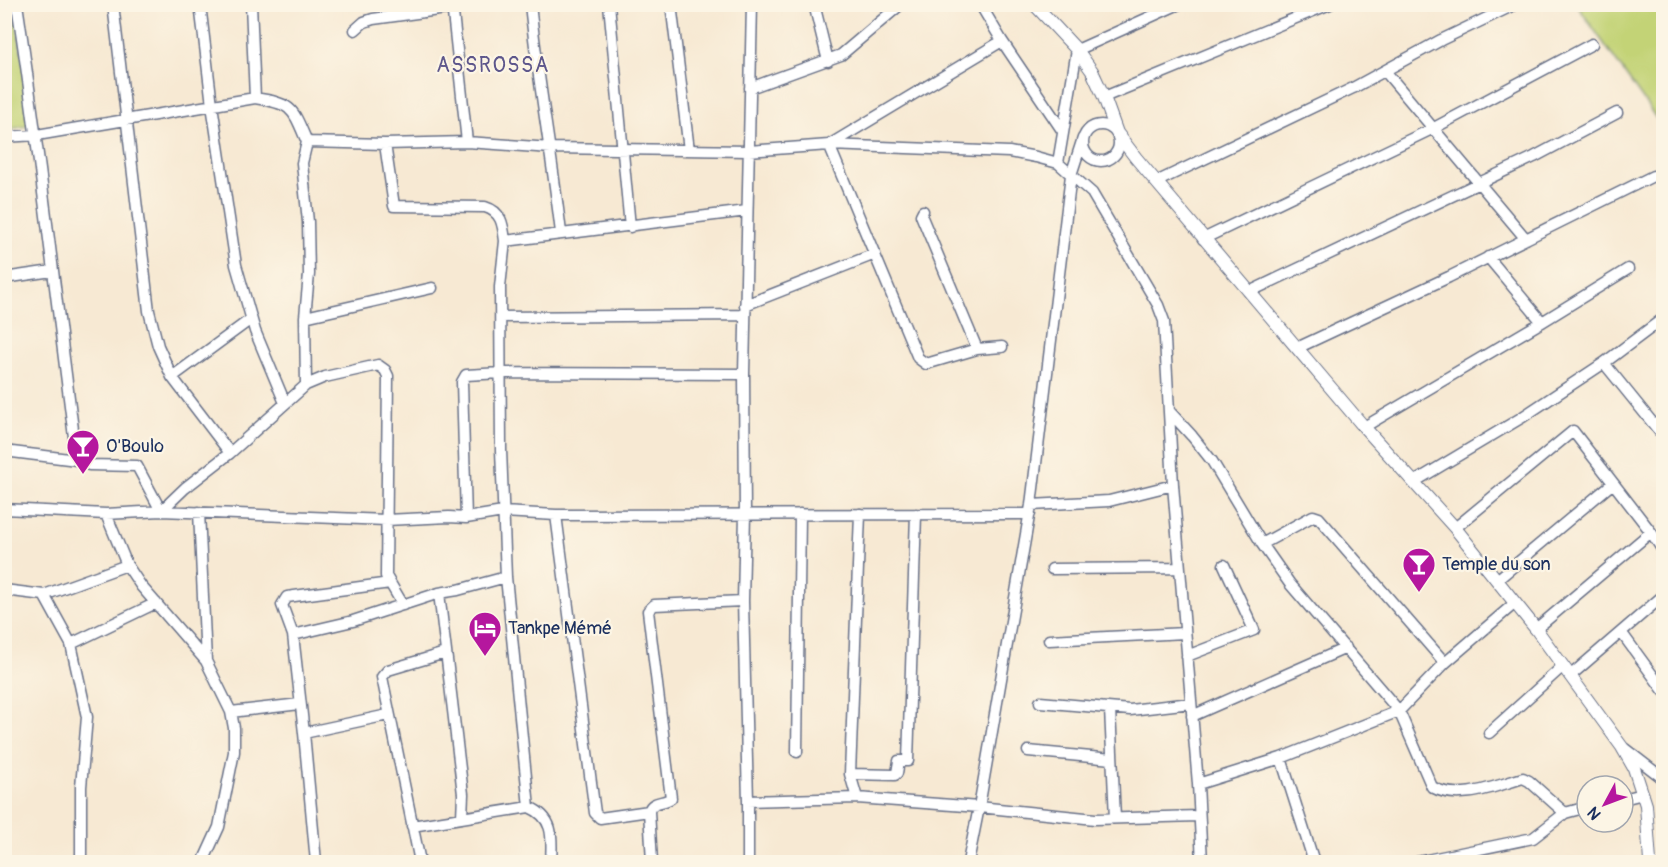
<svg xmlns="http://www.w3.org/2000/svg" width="1668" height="867" font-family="Pangolin,sans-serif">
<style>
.green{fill:#c3d376;stroke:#6f816a;stroke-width:1.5}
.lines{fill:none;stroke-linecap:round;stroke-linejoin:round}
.minor-casing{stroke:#687087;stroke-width:13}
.major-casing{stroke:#687087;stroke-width:14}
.minor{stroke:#fff;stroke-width:10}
.major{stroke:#fff;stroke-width:12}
.labels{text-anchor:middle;stroke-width:4.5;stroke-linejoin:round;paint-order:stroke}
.poi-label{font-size:18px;fill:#1b2f5e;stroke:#fcf5e5;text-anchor:start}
.quarter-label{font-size:21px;letter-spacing:1.5px;fill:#5d568b;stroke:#fcf5e5}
</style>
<rect width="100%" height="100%" fill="#fcf5e5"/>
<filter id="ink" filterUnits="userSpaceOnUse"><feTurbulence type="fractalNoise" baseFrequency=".0167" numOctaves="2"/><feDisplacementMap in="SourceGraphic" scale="12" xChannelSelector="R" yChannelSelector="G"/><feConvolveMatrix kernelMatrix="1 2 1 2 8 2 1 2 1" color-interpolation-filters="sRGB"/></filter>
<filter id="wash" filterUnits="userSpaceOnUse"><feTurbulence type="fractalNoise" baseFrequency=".008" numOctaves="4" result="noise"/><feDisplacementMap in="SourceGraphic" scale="24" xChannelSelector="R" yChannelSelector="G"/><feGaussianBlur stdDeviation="1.35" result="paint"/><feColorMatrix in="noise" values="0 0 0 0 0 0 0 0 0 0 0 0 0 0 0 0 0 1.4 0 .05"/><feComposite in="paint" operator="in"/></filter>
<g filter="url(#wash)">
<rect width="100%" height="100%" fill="#f7e9d3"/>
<path class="green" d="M 5,5 L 14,5 L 33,125 L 5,130 Z
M 1577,5 L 1663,5 L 1663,128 Z"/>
</g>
<g filter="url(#ink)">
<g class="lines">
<defs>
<path id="minor" d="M 17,4 C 40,156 57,308 77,460
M 113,4 L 149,311 L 158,346 L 172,377 L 230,453
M 200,4 L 212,105 L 236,265 L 255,331 L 285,403
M 251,4 L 255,98 C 293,104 292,107 307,142 L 302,163 L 308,222 L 309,274 L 305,317 L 306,385
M 452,4 L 467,142
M 530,4 C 538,81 552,156 561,233
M 609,4 L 630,227
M 671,4 L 689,150
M 814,4 L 828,61
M 980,4 L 1002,41 L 1062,130
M 355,30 L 364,22 L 373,19 L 453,8
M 1385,71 L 1526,239
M 750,88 L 841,55 L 901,4
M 1104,97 L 1330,4
M1083 143a18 18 0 1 1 36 0a18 18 0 1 1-36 0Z
M 4,137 L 37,135 L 255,98
M 307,142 L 385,144 L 467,142 L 551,148 L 749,151 L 829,145 L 1009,152 L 1036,157 L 1058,163 L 1092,193 L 1158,305 L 1164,321 L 1173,485 L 1198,784 L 1202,862
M 385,144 L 394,206 L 485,207 C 502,212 503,225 505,241
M 1058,163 L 1077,50 L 1179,4
M 1156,182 L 1353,88 L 1441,40 L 1516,4
M 923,211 L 921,215 L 977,349
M 1203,239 L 1434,128 L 1592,44
M 1488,257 L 1542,322
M 4,278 L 52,271
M 1249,292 L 1534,157 L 1617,113
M 745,305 L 875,254
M 305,317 L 432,288
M 501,317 L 745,315
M 1002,347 L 977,349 L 926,364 L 918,358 L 829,145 L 1002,41
M 1297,348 L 1449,277 L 1653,176
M 1604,363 L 1664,437
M 172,377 L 251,319
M 1169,411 L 1192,436 L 1212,461 L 1262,544 L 1290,584 L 1399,711 L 1432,787 C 1459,802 1495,786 1523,778 L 1529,781 L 1565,813
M 1364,427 L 1542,322 L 1628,269
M 4,451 L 77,460 L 89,465 L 137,466 L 161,511
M 1414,482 L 1521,418 L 1604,363 L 1664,318
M 1031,505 L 1109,501 L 1173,485
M 4,509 L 106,514 L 161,511 L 386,520 L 449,517 L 466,518 L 503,512 L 556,515 L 1030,514
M 161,511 L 185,488 L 230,453 L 306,385 L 325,377 L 378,365 L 385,370 L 388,376 L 386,576 L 403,605
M 199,512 L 206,661
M 106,514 L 127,565 L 141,586 L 206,661 L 231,712 L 234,728 L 234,752 L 219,827 L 203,862
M 556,515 L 595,813 L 600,818 L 649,811
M 466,518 L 462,382 L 466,375 L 501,373 L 744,374
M 1455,528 L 1573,431 L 1651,532 L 1664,552
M 1262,544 L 1313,516 L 1319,518 L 1445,663
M 1052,569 L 1180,568
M 1497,580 L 1613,483
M 4,590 L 44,595 L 127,565
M 439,593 L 463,794 L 462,817
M 44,595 L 71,644 L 87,717 L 81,787 L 81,862
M 1536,629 L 1651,532
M 1621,632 L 1664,691
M 293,635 L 353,621 L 439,593 L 458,590 L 506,577
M 1049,640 L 1185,633
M 71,644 L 156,603
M 1187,656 L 1254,630 L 1224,565
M 1570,676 L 1664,595
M 1040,702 L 1130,710 L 1191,703
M 1110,709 L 1115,818
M 231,712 L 300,704
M 1192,716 L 1346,648
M 304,733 L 388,715
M 1489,733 L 1563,666
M 1625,749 L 1664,779
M 1028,751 L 1112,759
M 797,752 L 800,514
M 1281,758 L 1314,862
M 850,774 L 895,775 L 897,773 L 899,761 L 908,761 L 916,514
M 1198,784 L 1281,758 L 1399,711 L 1445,663 L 1515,603
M 857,798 L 850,774 L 860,514
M 1623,799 L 1643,794
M 748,801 L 857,798 L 979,807 L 1095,819 L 1198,816
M 529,807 L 506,577 L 501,450 L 500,287 L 505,241 L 747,211
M 412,826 L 529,807 C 555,818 552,838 551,862
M 316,862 L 304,733 L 293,635 L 282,605 L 287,597 L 390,583
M 420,862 L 382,677 L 388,670 L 445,653
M 652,862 L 649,811 C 652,800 664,804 671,798 L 648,611 L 654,605 L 743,601
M 748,862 L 748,801 L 743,601 L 745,514 L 744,374 L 752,4
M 968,862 L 979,807 L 1031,505 L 1071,175 L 1083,138
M 1417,862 L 1533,838 L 1565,813 L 1587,807"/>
<path id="major" d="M 1034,4 L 1077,50 L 1092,71 L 1104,97 L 1117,133 L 1136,158 L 1364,427 L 1455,528 L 1536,629 L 1622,747 L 1634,768 L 1646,805 L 1650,862"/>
</defs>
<use href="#minor" class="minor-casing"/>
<use href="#major" class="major-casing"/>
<use href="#minor" class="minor"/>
<use href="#major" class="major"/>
</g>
</g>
<defs>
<symbol id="bar-pin" viewBox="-11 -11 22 30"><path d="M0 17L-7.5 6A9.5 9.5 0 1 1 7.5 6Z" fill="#b5179e" stroke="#fcf5e5"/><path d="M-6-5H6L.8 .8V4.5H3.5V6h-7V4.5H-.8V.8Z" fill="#fff"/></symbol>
<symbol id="hotel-pin" viewBox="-11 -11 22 30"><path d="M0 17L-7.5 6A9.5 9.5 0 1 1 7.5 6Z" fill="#b5179e" stroke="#fcf5e5"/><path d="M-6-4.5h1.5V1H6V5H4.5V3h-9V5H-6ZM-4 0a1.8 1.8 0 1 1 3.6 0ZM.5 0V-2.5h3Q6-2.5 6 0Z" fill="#fff"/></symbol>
</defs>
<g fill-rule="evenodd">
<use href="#bar-pin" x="64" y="427" width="38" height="52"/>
<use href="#bar-pin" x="1400" y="545" width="38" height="52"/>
<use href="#hotel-pin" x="466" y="609" width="38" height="52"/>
</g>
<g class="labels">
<g class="poi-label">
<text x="106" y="452">O'Boulo</text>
<text x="1442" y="570">Temple du son</text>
<text x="508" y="634">Tankpe Mémé</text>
</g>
<g class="quarter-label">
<text x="493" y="72">ASSROSSA</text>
</g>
</g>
<rect width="1668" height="867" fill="none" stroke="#fcf5e5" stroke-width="24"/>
<g transform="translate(1605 804) rotate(229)"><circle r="28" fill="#fcf5e5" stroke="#a2a6af" stroke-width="1.5"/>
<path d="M0-4.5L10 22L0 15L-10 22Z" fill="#b5179e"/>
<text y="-9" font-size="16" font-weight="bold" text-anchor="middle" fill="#1b2f5e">N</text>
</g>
</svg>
